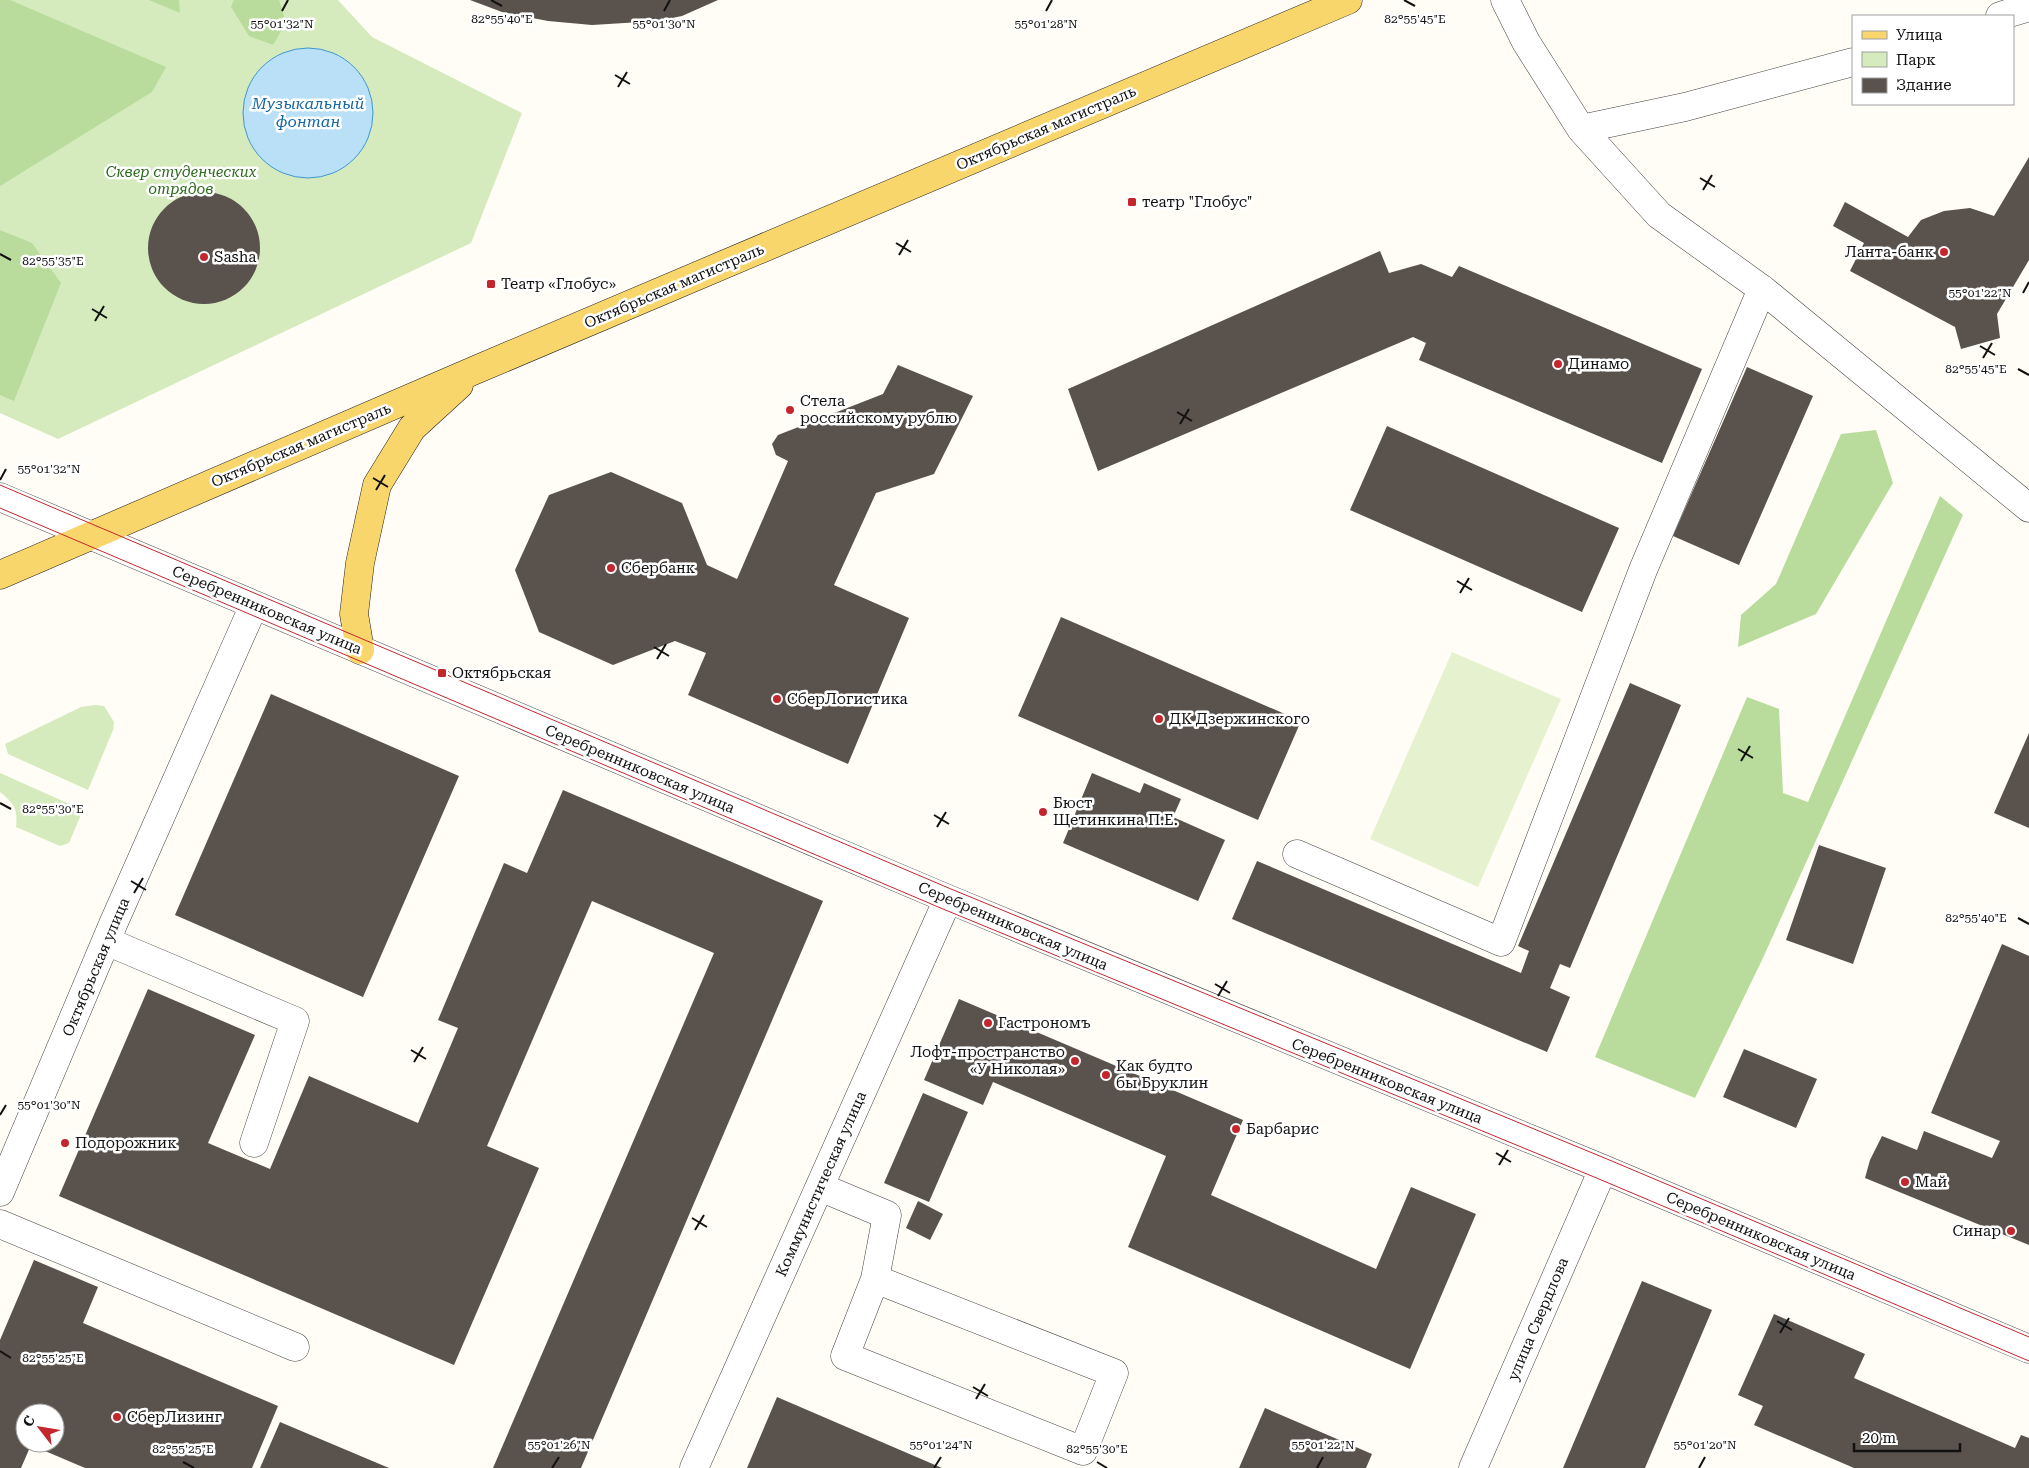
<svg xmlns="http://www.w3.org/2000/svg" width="2029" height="1468" font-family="'Roboto Serif',serif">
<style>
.green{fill:#d5ebbd}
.forest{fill:#b9dc9c}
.pitch{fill:#e6f2cf}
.water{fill:#b9e0f7;stroke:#3f96cf}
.building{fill:#5a524d;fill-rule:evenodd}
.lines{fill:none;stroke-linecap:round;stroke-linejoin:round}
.minor-casing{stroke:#444;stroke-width:29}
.major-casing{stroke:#222;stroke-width:29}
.minor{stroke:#fff;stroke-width:28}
.major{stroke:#f9d66b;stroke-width:28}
.tram{stroke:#c4262e;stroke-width:1}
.ticks{fill:none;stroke:#111;stroke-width:2}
.poi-dot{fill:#c4262e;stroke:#fff;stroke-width:2}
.labels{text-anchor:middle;stroke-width:5;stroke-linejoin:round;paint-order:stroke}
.street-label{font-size:15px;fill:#111;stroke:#fff}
.park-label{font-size:15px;font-style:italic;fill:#2f6b1f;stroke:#fff}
.poi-label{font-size:15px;fill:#111;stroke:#fff;text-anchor:start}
.water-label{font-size:16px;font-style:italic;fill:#1768a6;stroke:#fff}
.ticks-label{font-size:12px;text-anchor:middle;fill:#111;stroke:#fff;stroke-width:5;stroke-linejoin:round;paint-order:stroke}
</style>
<rect width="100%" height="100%" fill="#fffdf5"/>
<path class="green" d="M 0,0 L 338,0 L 372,37 L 522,113 L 471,243 L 58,439 L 0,413 Z
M 95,705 L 104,706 L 114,722 L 113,730 L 88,790 L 8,754 L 5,744 L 81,707 Z
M 0,773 L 83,810 L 69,843 L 60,846 L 16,827 C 18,809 14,803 0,792 Z"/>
<path class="forest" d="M 0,0 L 10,0 L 166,67 L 152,92 L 0,186 Z
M 149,0 L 179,0 L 180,13 Z
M 234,0 L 279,0 L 286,23 L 273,45 L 249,36 L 231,7 Z
M 0,230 L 32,243 L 61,283 L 14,401 L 0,395 Z
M 1876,430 L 1893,483 L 1816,614 L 1738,647 L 1741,615 L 1776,584 L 1841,434 Z
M 1940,496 L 1963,515 L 1762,960 L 1695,1098 L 1595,1057 L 1747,697 L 1779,709 L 1783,793 L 1808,802 Z"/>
<path class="pitch" d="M 1452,652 L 1561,699 L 1478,887 L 1370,839 Z"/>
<path class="water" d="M243 113a65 65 0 1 1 130 0a65 65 0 1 1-130 0Z"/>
<path class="building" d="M 470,0 L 718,0 L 682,16 L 657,21 L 592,25 L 548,21 L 502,12 Z
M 2029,157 L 2029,260 L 1997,314 L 2000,338 L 1961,349 L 1955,327 L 1850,271 L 1864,243 L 1833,226 L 1845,202 L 1908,237 L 1921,220 L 1944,211 L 1970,208 L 1994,216 Z
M148 248a56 56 0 1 1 112 0a56 56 0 1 1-112 0Z
M 1380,251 L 1389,273 L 1421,264 L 1452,277 L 1459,266 L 1702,369 L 1662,463 L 1419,360 L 1426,343 L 1413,337 L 1098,471 L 1068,389 Z
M 898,365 L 973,396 L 934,474 L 876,493 L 834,585 L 909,618 L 848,764 L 688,695 L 706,653 L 675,641 L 613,665 L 539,632 L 515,570 L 549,495 L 611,472 L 682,503 L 707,565 L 737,579 L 788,461 L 776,455 L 772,444 L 778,435 L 883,394 Z
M 1747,367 L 1813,396 L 1739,565 L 1673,536 Z
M 1387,426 L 1619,528 L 1582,612 L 1350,510 Z
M 1061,617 L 1301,721 L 1258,820 L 1018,716 Z
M 1630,683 L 1681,705 L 1570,968 L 1560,964 L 1550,988 L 1570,997 L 1547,1052 L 1232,919 L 1257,861 L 1521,973 L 1529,951 L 1518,946 Z
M 271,694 L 459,776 L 363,997 L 175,915 Z
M 2029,733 L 2029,828 L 1994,813 Z
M 1092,773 L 1140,793 L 1144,783 L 1181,799 L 1173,817 L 1225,840 L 1198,901 L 1063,843 Z
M 563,790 L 823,901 L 581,1468 L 493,1468 L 714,953 L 592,901 L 487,1146 L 539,1168 L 454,1365 L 59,1196 L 148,989 L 255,1035 L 208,1143 L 270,1169 L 309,1076 L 418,1123 L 458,1028 L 438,1020 L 504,863 L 527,873 Z
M 1819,845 L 1886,868 L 1853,964 L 1786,940 Z
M 2002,944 L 2029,956 L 2029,1245 L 1865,1178 L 1870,1160 L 1882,1136 L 1917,1150 L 1924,1131 L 1992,1158 L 2000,1141 L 1931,1113 Z
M 959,999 L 1243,1120 L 1211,1195 L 1376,1269 L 1411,1187 L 1476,1214 L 1410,1369 L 1128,1247 L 1166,1156 L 993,1082 L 983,1105 L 924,1080 Z
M 1744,1049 L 1817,1079 L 1796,1128 L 1723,1097 Z
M 923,1093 L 968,1112 L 929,1202 L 884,1183 Z
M 918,1201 L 943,1214 L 930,1240 L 906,1228 Z
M 34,1260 L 98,1287 L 83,1323 L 278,1406 L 252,1468 L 85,1468 L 31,1445 L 21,1468 L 0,1468 L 0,1340 ZM 25,1413 L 55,1413 L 55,1443 L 25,1443 Z
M 1642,1281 L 1712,1310 L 1645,1468 L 1563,1468 Z
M 1774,1314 L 1865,1354 L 1854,1378 L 2015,1448 L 2021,1435 L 2029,1438 L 2029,1468 L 1854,1468 L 1754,1425 L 1763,1406 L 1738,1395 Z
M 777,1397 L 942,1468 L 747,1468 Z
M 1265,1408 L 1372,1454 L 1366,1468 L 1239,1468 Z
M 280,1422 L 306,1433 L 389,1468 L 260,1468 Z"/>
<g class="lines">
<defs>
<path id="minor" d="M 1505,0 L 1526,42 L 1581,129 L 1659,215 L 1762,289 L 2029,508
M 2000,16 L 2029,7
M 1581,129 L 1685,107 L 1853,62
M 0,497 L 948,899 L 1603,1169 L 2029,1349
M 1297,854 L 1501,942 L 1643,570 L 1762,289
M 106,941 L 295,1021 L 254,1143
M 820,1187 L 887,1215 L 875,1279 L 845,1356 L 1083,1451 L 1114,1373 L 875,1279
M 0,1192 L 114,922 L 254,605
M 0,1224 L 295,1347
M 694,1468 L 948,899
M 1473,1468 L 1603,1169"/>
<path id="major" d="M 0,575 L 473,371 L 1348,0
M 360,650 L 354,614 L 360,563 L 377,485 L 412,428 L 459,385"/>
</defs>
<use href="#minor" class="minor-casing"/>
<use href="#major" class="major-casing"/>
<use href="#minor" class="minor"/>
<use href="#major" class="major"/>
<path class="tram" d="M 0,485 L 951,889 L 1607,1159 L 2029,1337
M 0,508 L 943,909 L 1599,1179 L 2029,1361"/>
</g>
<path class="ticks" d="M 491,0 L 502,6M 1404,0 L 1415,6M 282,11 L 288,0M 664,11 L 670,0M 1046,11 L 1052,0M 615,75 L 630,84M 618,87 L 627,72M 1700,178 L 1715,187M 1703,190 L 1712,175M 896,243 L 911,252M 0,254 L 11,260M 899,255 L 908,240M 2023,293 L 2029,282M 92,309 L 107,318M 95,321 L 104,306M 1980,346 L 1995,355M 1983,358 L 1992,343M 2018,369 L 2029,375M 1177,412 L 1192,421M 1180,424 L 1189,409M 373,478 L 388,487M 0,480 L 6,469M 376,490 L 385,475M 1457,581 L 1472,590M 1460,593 L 1469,578M 654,647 L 669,656M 657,659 L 666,644M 1738,749 L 1753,758M 1741,761 L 1750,746M 0,803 L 11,809M 934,815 L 949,824M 937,827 L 946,812M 131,881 L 146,890M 134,893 L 143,878M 2018,918 L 2029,924M 1215,984 L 1230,993M 1218,996 L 1227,981M 411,1050 L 426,1059M 414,1062 L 423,1047M 0,1115 L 6,1105M 1496,1153 L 1511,1162M 1499,1165 L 1508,1150M 692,1218 L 707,1227M 695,1230 L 704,1215M 1777,1321 L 1792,1330M 1780,1333 L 1789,1318M 0,1351 L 11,1358M 973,1387 L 988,1396M 976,1399 L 985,1384M 183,1462 L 194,1468M 1097,1462 L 1107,1468M 552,1468 L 559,1457M 934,1468 L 941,1457M 1317,1468 L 1323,1457M 1699,1468 L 1705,1457"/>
<g class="poi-dot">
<rect x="1127" y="197" width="10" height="10" rx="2.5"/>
<circle cx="1944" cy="252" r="5"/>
<circle cx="204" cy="257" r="5"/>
<rect x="486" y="279" width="10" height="10" rx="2.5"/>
<circle cx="1558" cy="364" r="5"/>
<circle cx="790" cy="410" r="5"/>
<circle cx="611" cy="568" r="5"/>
<rect x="437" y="668" width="10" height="10" rx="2.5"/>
<circle cx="777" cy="699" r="5"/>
<circle cx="1159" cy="719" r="5"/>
<circle cx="1043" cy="812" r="5"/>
<circle cx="988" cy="1023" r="5"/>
<circle cx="1075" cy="1061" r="5"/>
<circle cx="1106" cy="1075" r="5"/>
<circle cx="1236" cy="1129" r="5"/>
<circle cx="65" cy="1143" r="5"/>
<circle cx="1905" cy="1182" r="5"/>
<circle cx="2011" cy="1231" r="5"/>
<circle cx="117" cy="1417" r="5"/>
</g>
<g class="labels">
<g class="street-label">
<text transform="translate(1046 128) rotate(-23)" y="5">Октябрьская магистраль</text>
<text transform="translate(674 286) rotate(-23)" y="5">Октябрьская магистраль</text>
<text transform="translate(301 445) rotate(-23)" y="5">Октябрьская магистраль</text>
<text transform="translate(267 610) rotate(23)" y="5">Серебренниковская улица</text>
<text transform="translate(640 769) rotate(23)" y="5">Серебренниковская улица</text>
<text transform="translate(1013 926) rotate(23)" y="5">Серебренниковская улица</text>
<text transform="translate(96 967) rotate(-67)" y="5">Октябрьская улица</text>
<text transform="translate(1387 1081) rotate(22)" y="5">Серебренниковская улица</text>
<text transform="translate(821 1184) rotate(-66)" y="5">Коммунистическая улица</text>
<text transform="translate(1761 1236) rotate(23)" y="5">Серебренниковская улица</text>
<text transform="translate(1538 1319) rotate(-67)" y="5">улица Свердлова</text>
</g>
<g class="park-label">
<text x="181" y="177">Сквер студенческих<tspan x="181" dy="17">отрядов</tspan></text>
</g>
<g class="poi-label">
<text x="1142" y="207">театр "Глобус"</text>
<text x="1934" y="257" text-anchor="end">Ланта-банк</text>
<text x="214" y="262">Sasha</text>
<text x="501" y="289">Театр «Глобус»</text>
<text x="1568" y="369">Динамо</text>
<text x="800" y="406">Стела<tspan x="800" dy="17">российскому рублю</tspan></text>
<text x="621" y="573">Сбербанк</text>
<text x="452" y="678">Октябрьская</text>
<text x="787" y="704">СберЛогистика</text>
<text x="1169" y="724">ДК Дзержинского</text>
<text x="1053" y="808">Бюст<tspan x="1053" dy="17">Щетинкина П.Е.</tspan></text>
<text x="998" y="1028">Гастрономъ</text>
<text x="1065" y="1057" text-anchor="end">Лофт-пространство<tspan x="1065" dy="17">«У Николая»</tspan></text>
<text x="1116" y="1071">Как будто<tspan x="1116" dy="17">бы Бруклин</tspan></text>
<text x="1246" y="1134">Барбарис</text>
<text x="75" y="1148">Подорожник</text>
<text x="1915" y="1187">Май</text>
<text x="2001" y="1236" text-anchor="end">Синар</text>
<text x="127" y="1422">СберЛизинг</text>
</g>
<g class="water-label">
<text x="308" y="109">Музыкальный<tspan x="308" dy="18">фонтан</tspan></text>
</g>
</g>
<g class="ticks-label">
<text x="502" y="23">82°55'40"E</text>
<text x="1415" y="23">82°55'45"E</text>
<text x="282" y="28">55°01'32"N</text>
<text x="664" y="28">55°01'30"N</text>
<text x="1046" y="28">55°01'28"N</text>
<text x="53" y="265">82°55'35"E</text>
<text x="1980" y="297">55°01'22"N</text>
<text x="1976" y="373">82°55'45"E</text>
<text x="49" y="473">55°01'32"N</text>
<text x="53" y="813">82°55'30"E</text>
<text x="1976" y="922">82°55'40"E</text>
<text x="49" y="1109">55°01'30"N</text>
<text x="53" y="1362">82°55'25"E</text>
<text x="559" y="1449">55°01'26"N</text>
<text x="941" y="1449">55°01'24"N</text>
<text x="1323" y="1449">55°01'22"N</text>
<text x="1705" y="1449">55°01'20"N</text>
<text x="183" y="1453">82°55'25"E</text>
<text x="1097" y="1453">82°55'30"E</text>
</g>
<rect x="1852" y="15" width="162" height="90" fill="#ffffff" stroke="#a0a0a0"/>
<rect x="1862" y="31" width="25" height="8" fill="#f9d66b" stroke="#a0a0a0"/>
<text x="1896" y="40" font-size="15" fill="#111111">Улица</text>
<rect x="1862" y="52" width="25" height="15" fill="#d5ebbd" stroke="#a0a0a0"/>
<text x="1896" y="65" font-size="15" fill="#111111">Парк</text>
<rect x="1862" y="78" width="25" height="15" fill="#5a524d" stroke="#a0a0a0"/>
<text x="1896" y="90" font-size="15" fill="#111111">Здание</text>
<g transform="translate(40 1428) rotate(301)"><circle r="24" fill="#ffffff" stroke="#a0a0a0"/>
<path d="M0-4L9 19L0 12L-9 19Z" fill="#c4262e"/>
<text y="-8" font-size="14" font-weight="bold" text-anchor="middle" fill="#111111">С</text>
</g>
<path d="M1854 1443v8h106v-8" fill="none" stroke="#111111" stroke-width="2.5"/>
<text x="1862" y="1443" font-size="15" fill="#111111" stroke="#ffffff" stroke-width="4" paint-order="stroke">20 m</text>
</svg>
